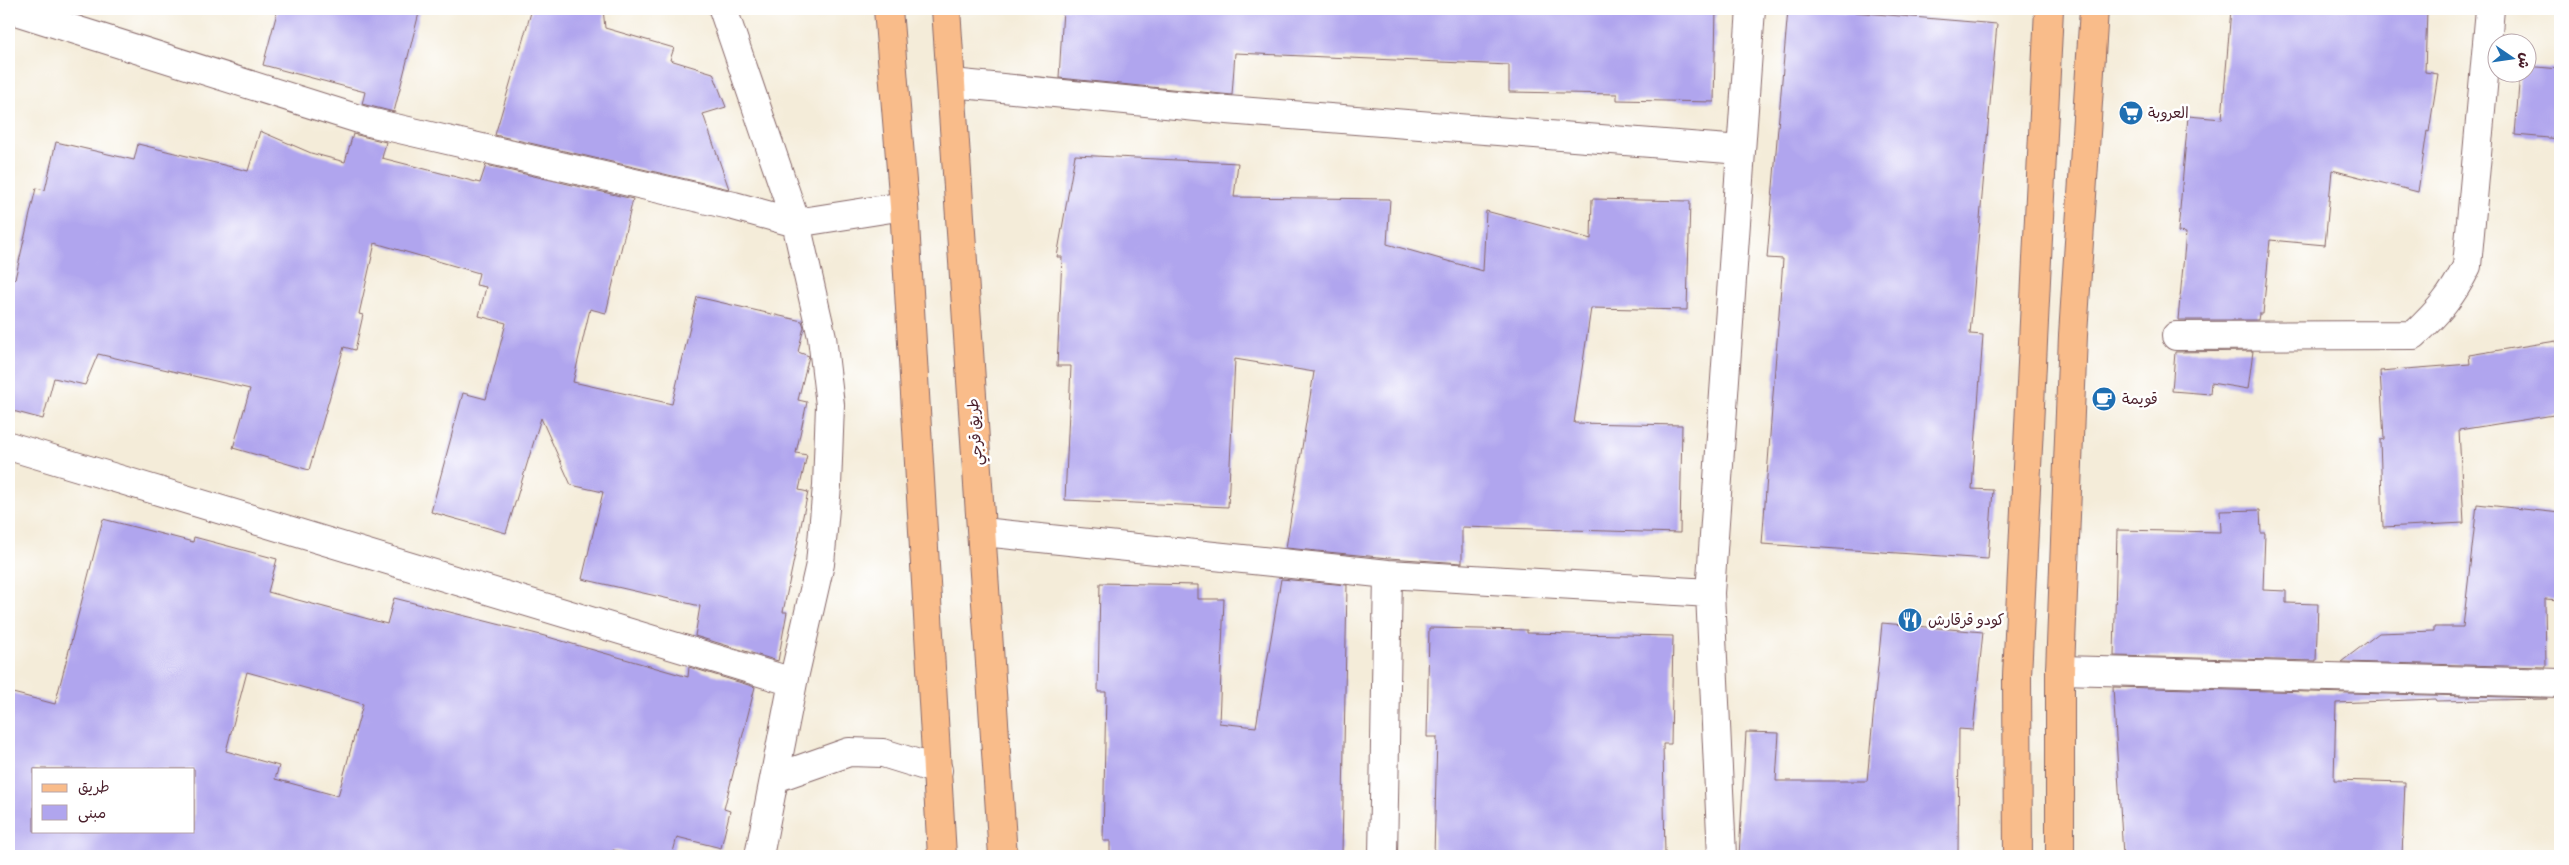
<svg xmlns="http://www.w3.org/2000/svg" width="2569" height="865" font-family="'Gochi Hand','Playpen Sans Arabic',sans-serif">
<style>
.building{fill:#b0a5ee;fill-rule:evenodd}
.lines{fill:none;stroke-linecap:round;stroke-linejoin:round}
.minor-casing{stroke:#866768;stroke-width:30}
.primary-casing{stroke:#866768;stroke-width:30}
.trunk-casing{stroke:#866768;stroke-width:30}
.minor{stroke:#fff;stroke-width:28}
.primary{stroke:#f9bc8a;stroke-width:28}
.trunk{stroke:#f9bc8a;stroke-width:28}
.labels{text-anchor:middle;stroke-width:5;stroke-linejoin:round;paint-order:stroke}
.poi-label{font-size:15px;fill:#4a1f2b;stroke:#fff;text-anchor:start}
.street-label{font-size:15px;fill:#4a1f2b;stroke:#fff}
</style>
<rect width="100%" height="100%" fill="#fff"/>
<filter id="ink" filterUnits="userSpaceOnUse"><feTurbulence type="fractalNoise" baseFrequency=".02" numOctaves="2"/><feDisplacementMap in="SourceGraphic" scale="10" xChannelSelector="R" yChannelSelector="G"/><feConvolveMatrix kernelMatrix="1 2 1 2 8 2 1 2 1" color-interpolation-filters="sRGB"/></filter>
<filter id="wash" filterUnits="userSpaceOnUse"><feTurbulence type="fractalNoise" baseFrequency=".0096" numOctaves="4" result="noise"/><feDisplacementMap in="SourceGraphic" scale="20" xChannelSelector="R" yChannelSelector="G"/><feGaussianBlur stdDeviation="1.12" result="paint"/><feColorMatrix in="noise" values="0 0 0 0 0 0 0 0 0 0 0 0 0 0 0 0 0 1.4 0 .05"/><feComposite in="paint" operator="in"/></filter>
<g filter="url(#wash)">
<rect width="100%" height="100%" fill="#f4ecd9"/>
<g id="blocks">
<path class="building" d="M 278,9 L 416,9 L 415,12 L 419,13 L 394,112 L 362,104 L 365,92 L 263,65 Z
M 532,9 L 603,9 L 605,28 L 674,48 L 670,60 L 713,73 L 726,107 L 703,114 L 729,189 L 495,135 Z
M 1063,9 L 1716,9 L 1714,102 L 1617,100 L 1617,94 L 1509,92 L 1509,65 L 1235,53 L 1232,95 L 1059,78 Z
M 1788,9 L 1815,9 L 1997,24 L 1970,334 L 1983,335 L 1972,489 L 1993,490 L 1988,559 L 1762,544 L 1783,259 L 1767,258 Z
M 2231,9 L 2427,9 L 2425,72 L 2438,74 L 2429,132 L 2427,131 L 2418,192 L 2332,170 L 2325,245 L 2270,240 L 2263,314 L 2259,314 L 2258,320 L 2178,320 L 2186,233 L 2178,232 L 2188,116 L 2222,119 Z
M 2526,66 L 2560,69 L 2560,139 L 2515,135 L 2520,72 L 2526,72 Z
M 260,131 L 311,153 L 345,162 L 353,134 L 386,142 L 382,158 L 480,183 L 486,165 L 633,199 L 606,313 L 590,309 L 573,382 L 672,404 L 697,297 L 802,321 L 804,327 L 798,352 L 809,356 L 798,400 L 807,402 L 796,453 L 807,455 L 799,490 L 808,492 L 783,612 L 787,612 L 778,661 L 695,636 L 700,606 L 582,579 L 603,492 L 571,485 L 541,418 L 506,533 L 431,512 L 463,393 L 486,399 L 506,323 L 479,316 L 486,287 L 476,285 L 479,273 L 375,243 L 359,314 L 363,315 L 355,350 L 344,347 L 309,470 L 233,448 L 250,389 L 98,354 L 85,385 L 54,378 L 43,419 L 9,410 L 9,277 L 15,279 L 36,188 L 45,190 L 56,142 L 134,160 L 138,144 L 248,171 Z
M 1075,155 L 1238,163 L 1234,197 L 1390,199 L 1387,244 L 1483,271 L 1486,211 L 1591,239 L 1592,199 L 1690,201 L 1687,310 L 1591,308 L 1574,423 L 1682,425 L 1680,533 L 1462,527 L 1462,563 L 1389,558 L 1286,548 L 1314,372 L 1235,359 L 1228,507 L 1065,500 L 1071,366 L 1057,366 L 1062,257 L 1057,257 Z
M 2556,341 L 2560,371 L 2560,414 L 2459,430 L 2464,523 L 2383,527 L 2380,440 L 2384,439 L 2380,371 L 2470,364 L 2469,355 Z
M 2253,351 L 2248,389 L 2211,383 L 2210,394 L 2172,391 L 2175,352 Z
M 2477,504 L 2560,513 L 2560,600 L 2545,599 L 2546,667 L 2341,662 L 2379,633 L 2434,631 L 2434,627 L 2463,627 Z
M 2260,510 L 2261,533 L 2265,533 L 2263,590 L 2286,591 L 2286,603 L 2318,604 L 2316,661 L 2114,656 L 2117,530 L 2221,532 L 2220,511 Z
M 103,519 L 193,542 L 194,537 L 277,559 L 268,592 L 387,624 L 394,598 L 541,635 L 688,677 L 689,667 L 755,687 L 724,809 L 730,811 L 721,848 L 677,837 L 672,856 L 640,856 L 613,850 L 611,856 L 9,856 L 9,692 L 55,704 ZM 247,672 L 363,704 L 338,796 L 275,779 L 279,766 L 226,751 ZM 34,769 L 194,769 L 194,831 L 34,831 Z
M 1281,579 L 1347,585 L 1342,856 L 1110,856 L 1110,841 L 1103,841 L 1106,692 L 1098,692 L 1100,583 L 1198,585 L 1198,599 L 1224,599 L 1219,723 L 1256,727 Z
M 1882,623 L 1983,632 L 1973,730 L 1959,729 L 1958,856 L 1739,856 L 1746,732 L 1779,733 L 1776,781 L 1867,781 Z
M 1429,628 L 1527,630 L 1527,633 L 1673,636 L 1671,744 L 1663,744 L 1665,856 L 1434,856 L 1437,737 L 1427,737 Z
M 2113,687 L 2547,698 L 2547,699 L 2436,701 L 2435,699 L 2336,703 L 2334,780 L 2405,782 L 2402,856 L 2123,856 Z"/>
</g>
</g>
<g filter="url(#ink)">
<use href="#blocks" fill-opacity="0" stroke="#866768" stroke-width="1"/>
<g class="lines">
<defs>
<path id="minor" d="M 9,9 L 365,121 L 734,206 L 796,223 L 904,206
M 723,9 L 796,223 L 822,337 L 830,405 L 827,486 L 820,564 L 793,682
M 952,83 L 1227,110 L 1741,150
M 2176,336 L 2414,335 C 2438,312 2452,297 2467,266 L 2490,9
M 9,446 L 793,682 L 759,856
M 983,532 L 1388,574 L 1710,593
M 2060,670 L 2560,683
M 775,778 L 849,752 L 883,753 L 938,770
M 1383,856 L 1388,574
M 1722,856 L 1710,593 L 1751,9"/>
<path id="primary" d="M 2018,856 L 2017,676 L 2049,9
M 2060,856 L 2060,670 L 2073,335 L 2094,9"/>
<path id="trunk" d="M 888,9 L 904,206 L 942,856
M 946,9 L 1003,856"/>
</defs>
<use href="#minor" class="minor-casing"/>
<use href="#primary" class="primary-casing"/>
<use href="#trunk" class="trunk-casing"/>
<use href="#minor" class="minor"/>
<use href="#primary" class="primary"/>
<use href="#trunk" class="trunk"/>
</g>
</g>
<defs>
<symbol id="supermarket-disc" viewBox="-11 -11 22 22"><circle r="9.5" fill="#1f6fb2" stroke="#fff"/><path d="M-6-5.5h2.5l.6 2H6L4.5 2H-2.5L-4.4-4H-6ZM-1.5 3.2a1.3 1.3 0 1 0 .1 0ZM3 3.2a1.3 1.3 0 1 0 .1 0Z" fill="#fff"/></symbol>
<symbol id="cafe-disc" viewBox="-11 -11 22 22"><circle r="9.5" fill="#1f6fb2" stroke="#fff"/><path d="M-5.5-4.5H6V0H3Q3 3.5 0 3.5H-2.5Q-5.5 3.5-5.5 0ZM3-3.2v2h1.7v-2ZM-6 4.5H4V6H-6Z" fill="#fff"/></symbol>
<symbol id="restaurant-disc" viewBox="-11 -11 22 22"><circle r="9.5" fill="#1f6fb2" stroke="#fff"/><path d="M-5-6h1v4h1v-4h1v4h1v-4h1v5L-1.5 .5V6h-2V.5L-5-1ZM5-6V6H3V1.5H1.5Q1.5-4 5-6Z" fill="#fff"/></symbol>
</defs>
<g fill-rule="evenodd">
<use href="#supermarket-disc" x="2117" y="99" width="28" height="28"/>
<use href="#cafe-disc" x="2090" y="385" width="28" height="28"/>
<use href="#restaurant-disc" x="1896" y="606" width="28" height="28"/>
</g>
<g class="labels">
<g class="poi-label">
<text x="2148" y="118">العروبة</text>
<text x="2122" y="404">قويمة</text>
<text x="1928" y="625">كودو قرقارش</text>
</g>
<g class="street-label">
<text transform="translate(975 432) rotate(-94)" y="5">طريق قرجي</text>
</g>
</g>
<rect width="2569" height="865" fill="none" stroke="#fff" stroke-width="30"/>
<rect x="32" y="768" width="162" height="65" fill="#ffffff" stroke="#b7a5aa"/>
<rect x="42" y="784" width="25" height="8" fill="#f9bc8a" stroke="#b7a5aa"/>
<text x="78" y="792" font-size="15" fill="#4a1f2b">طريق</text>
<rect x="42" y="805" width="25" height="15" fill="#b0a5ee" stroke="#b7a5aa"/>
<text x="78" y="818" font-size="15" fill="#4a1f2b">مبنى</text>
<g transform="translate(2512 58) rotate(103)"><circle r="24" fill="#ffffff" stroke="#b7a5aa"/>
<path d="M0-4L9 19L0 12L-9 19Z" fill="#1f6fb2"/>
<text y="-8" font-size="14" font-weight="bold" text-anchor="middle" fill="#4a1f2b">ش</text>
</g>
</svg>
